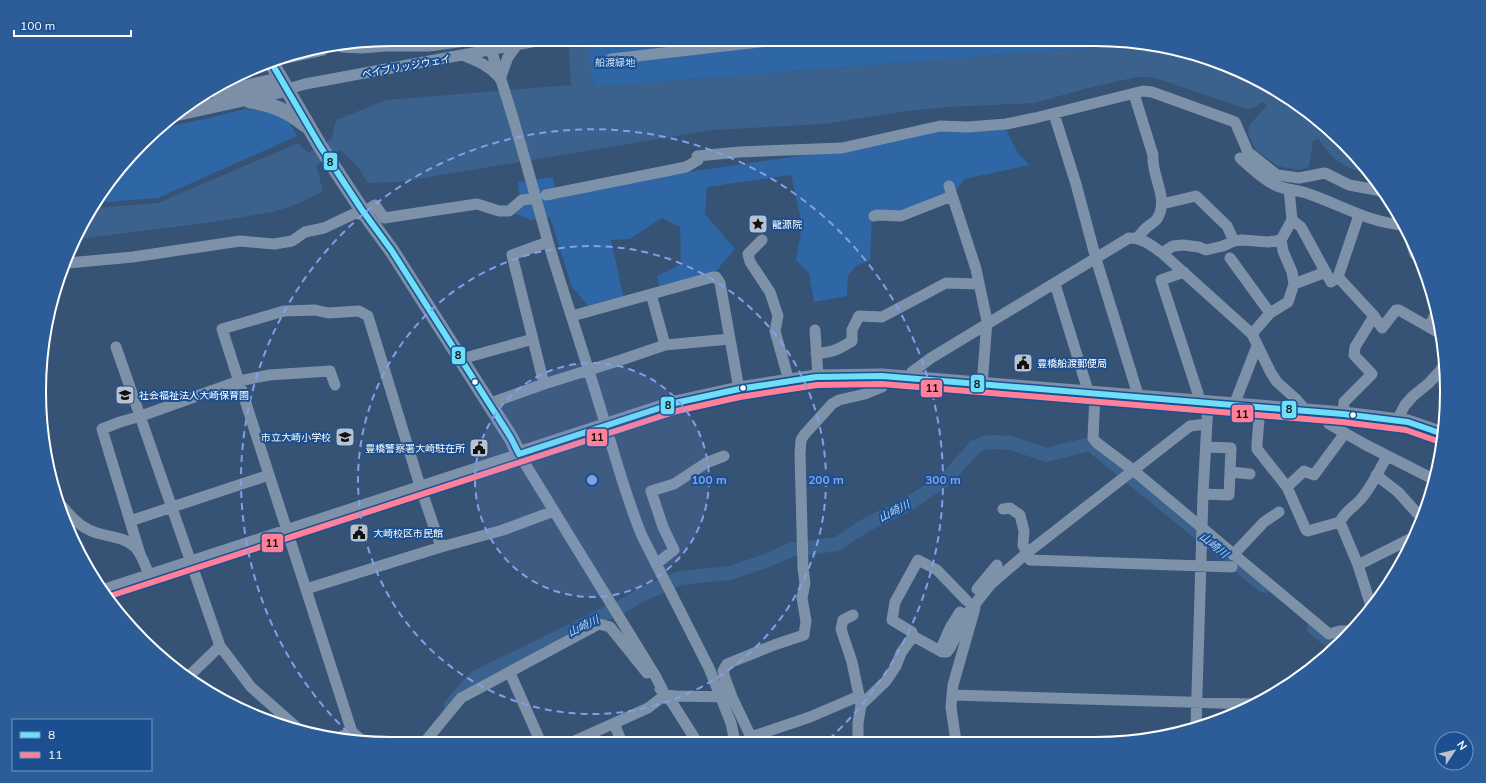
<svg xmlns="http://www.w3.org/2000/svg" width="1486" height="783" font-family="Mulish,'Noto Sans JP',sans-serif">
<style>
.green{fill:#2f66a5}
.water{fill:#3b618d}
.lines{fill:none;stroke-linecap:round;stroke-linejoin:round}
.river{stroke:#3b618d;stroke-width:14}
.minor{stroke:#7d92a8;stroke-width:11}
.major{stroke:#7d8ea7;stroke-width:15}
.bus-1-casing{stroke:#1b4f8f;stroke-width:9}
.bus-2-casing{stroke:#1b4f8f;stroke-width:9}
.bus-1{stroke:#6ddff8;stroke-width:6}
.bus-2{stroke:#ff8098;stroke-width:6}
.ring{fill:none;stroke:#839eea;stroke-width:2;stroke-dasharray:7 5}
.bus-dot{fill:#fff;stroke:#1b4f8f;stroke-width:1.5}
.labels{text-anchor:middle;stroke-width:4;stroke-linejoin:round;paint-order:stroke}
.park-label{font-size:10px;fill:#cfe3fa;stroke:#1b4f8f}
.street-label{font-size:10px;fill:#fff;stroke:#1b4f8f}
.poi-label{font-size:10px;fill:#fff;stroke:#1b4f8f;text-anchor:start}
.water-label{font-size:11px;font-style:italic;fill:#b5d3f5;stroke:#1b4f8f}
.rim{fill:none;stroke:#fff;stroke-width:2}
.centre{fill:#839eea;stroke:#1b4f8f;stroke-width:2}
.ring-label{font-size:12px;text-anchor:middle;font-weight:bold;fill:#839eea;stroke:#1b4f8f;stroke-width:4;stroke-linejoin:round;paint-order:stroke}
.line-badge{stroke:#1b4f8f;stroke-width:1.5}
.pale-badge-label{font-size:11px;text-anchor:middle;font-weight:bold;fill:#111}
</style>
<rect width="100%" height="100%" fill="#365274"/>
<path class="green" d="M 615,39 L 1117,40 L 1143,44 L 597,87 L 592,80 L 581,45 Z
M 244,109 C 257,110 275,111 286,120 C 291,124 294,131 297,136 L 158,198 L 95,203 L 98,196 L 162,128 L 209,118 Z
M 1004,126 L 1018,153 L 1029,165 L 965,179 L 954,192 L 904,213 L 872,214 L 870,260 L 856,266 L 848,276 L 847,296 L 814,302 L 809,273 L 796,260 L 802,225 L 791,175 L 707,187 L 705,214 L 735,249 L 714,273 L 660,288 L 657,276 L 681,264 L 680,227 L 662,218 L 630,239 L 611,240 L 624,299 L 590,308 L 572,287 L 550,217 L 531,220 L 513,213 L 523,203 L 519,193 L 518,182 L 553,177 L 557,199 L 620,183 L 694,171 L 842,150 L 940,129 Z"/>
<path class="water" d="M 568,39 L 589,39 L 592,80 L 597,87 L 1143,44 L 1186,51 L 1251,76 L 1309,112 L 1360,159 L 1370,174 C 1348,171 1329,158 1319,139 L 1313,141 L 1309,167 L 1299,170 L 1277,166 L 1255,149 L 1248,134 L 1249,125 L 1267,106 L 1262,102 L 1254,108 L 1246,109 L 1162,80 L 1147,77 L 1137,77 L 1088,88 L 1035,103 L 949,107 L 907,111 L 824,124 L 713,130 L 399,182 L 368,183 L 357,166 L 340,150 L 316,165 L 323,191 L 298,204 L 273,212 L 206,223 L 79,239 L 93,208 L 158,203 L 298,143 L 308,153 L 332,138 L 336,120 L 386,100 L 571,85 Z"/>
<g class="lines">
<path class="river" d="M 1314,628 L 1336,646
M 451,705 L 470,683 L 477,677 L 607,613 L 618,609 L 641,595 L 680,578 L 730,573 L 768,560 L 793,549 L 802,549 L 837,544 L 866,525 L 907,505 L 946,479 L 975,447 L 984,443 L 993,442 L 1011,443 L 1046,455 L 1090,444 L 1264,586"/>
<path class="minor" d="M 487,39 C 511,105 529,174 548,242 C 565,298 584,354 601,410 C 614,452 625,495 642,536 L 709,668 L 731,723 L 735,742
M 342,47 L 362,48 L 385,46 L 429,46 L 472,40 L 481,43 L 491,50
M 465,56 C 478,61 489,66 499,77
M 611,59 L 785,39
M 272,61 L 323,50
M 500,79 L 508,57 L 517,45
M 288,89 L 305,84 L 548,39
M 1134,94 L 1153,155 C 1151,177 1170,198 1157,219 C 1154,223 1149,225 1145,229 C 1142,232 1140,235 1137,238
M 1054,114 L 1076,184 L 1096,259 L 1139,398
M 1240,158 C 1250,167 1264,181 1277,186 C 1287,190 1299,190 1309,194 C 1341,205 1370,223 1404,225
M 949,186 L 976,269 L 987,321 L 982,385
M 546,195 L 686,167 L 698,160 L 697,156 L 739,152 L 842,148 L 940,126 L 968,127 L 1006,124 L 1035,118 L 1143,91 L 1152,92 L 1235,122 L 1248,152 L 1277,175 L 1299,178 L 1325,173 L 1349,185 L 1382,191
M 1162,204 L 1196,196 L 1227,226 L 1234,241
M 364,212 L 375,205 L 384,218 L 477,204 L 499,211 L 509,211 L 522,200 L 530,199
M 874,216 L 877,215 L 901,216 L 952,196
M 1292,220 L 1301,227 L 1331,282 L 1338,277 L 1359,215
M 1410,239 L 1415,254 L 1419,258
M 762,240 L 748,254 L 750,262 L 770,292 L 778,316 L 775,331 L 789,381
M 1162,253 L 1173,246 L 1183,245 L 1199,247 L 1206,250 L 1223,246 L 1234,241 L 1242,240 L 1268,242 L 1281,240
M 1230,258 L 1270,313
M 68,263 L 133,257 L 240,241 L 274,244 L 292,241 L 305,232 L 324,228 L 362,210
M 1184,272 L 1161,280 L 1201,403
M 1338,277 L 1374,316 L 1382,328 L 1396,310 L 1399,310 L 1441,334
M 1055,284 L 1089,394
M 1294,284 L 1326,272
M 651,294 L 665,345
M 572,316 L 713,277 L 716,277 L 720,283 L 730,339
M 1429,327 L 1436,313
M 815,330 L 818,377
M 1252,334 L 1270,313 L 1288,302 L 1294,284 L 1292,272 L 1283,251 L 1281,240 L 1292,220 L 1289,189
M 116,347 L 220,646 L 251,687 L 302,732
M 816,353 C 832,353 839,349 852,341 L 852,330 L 859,316 L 882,317 L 946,283 L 979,284
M 461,359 L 533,339
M 908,379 L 912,372 L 931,358 L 1129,238 C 1143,238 1151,245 1162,253 L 1252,334 L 1271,373 L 1277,382 L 1296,399 L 1306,411
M 544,384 L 512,255 L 548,242
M 1095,394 L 1093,438 L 1097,443 L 1133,470 L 1329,634 L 1340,631 L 1352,631
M 488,404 L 544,384 L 618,361 L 665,345 L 730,339 L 739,389
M 1234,405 L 1257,346
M 1260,407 L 1257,444 L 1257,449 L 1287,487 L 1306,530 L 1308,531 L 1340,522
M 1324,413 L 1329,424 L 1366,445 L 1435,480
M 1343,414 L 1344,402 L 1372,374 L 1354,355 L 1355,347 L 1374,316
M 1397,420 L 1405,405 L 1413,396 L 1429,383 L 1440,371 L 1445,363
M 1231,472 L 1250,474
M 1376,475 L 1398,492 L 1417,513 L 1419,514 L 1424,511
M 1287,487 L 1304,471 L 1314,475 L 1345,433
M 1203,494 L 1229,495 L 1231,448 L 1206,447
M 63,507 C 72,519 83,529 97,533 C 110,537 125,537 135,547 C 142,555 145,565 149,575
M 1003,509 L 1010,508 L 1020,515 L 1024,531 L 1023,545 L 1030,560 L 1232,567
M 130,521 L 269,475
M 140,554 L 102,429 L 120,422 L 141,416 L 239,381 L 269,375 L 330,371 L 335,385
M 1233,555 L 1264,522 L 1279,512
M 656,564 L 674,550 L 663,527 L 651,491 L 674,484 L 706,463 L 724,456
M 1358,565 L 1414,537
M 105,589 L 519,454 L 656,677 L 665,695
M 306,589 L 441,547 L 503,530 L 554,511
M 977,589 L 997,565
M 1371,606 L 1358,565 L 1340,522 C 1344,512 1354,507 1361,499 C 1372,486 1379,471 1387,456
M 853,615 L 843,620 L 841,629 L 852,662 L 861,705 L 858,723 L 858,742
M 913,636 L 912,632 L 892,620 L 895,602 L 918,560 L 937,570 L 967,601
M 940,651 L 950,628 L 960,612
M 510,673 L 541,743
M 190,675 L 220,646
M 660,689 L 673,704 L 697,742
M 952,695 L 1253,704
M 732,697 L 726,681 L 723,671 L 727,664 L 774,645 L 804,635 L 806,621 L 802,598 L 805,583 L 803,568 L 800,453 L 801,440 L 804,435 L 832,404 L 839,400 L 865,394 L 882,387 L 882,376
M 861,705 L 886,681 L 896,666 L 901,653 L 913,636 L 942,652 L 947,652 L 950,648 L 967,614 L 991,584 L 1027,553 L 1190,426 L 1207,424
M 614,723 L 622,743
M 1196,726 L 1203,494 L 1208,404
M 751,737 L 810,717 L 859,696
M 337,738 L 352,732
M 956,742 L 951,707 L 953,685 L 975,608
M 365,743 L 352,732 L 222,329 L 284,311 L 315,310 L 328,313 L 359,311 L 368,316 L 420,486 L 441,547
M 424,743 L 461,698 L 599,624 L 610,627 L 647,673
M 570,743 L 648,708 L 665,695 L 677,696 L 732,697 L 751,737 L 752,742"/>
<path class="major" d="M 271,62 L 320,146 L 362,210 L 392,251 L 511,438 L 519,454 L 675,403 L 739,389 L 816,377 L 882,376 L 1343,414 L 1408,422 L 1443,434
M 216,91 L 239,89 L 269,82 L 288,89
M 250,101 C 272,104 288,111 305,125
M 175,114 L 288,89"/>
<defs>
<path id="bus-1" d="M 271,62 L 320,146 L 362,210 L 392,251 L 511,438 L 519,454
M 519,454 L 675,403 L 739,389 L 816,377 L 882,376 L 1343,414 L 1408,422 L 1443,434"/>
<path id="bus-2" d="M 110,596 L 677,411 L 740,397 L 817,385 L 882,384 L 1342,422 L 1406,430 L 1440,442"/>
</defs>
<use href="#bus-1" class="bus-1-casing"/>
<use href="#bus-2" class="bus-2-casing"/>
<use href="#bus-1" class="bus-1"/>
<use href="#bus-2" class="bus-2"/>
</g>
<circle cx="592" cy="480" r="117" fill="#839eea" fill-opacity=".12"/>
<g class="ring">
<circle cx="592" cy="480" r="117"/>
<circle cx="592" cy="480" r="234"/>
<path d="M357 741A351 351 0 1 1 827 741"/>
</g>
<defs>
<symbol id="sight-square" viewBox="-11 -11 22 22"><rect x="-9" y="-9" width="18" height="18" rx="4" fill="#b9c2ce" stroke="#1b4f8f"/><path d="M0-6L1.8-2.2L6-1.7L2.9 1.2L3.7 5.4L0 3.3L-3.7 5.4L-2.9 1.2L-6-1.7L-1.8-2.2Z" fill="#111"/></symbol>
<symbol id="civic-square" viewBox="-11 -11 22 22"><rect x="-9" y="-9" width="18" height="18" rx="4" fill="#b9c2ce" stroke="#1b4f8f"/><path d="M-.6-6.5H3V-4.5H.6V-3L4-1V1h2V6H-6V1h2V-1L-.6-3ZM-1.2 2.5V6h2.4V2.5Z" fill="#111"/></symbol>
<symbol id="school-square" viewBox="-11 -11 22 22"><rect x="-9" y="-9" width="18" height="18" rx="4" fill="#b9c2ce" stroke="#1b4f8f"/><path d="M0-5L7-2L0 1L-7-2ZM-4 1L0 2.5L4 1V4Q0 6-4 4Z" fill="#111"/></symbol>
</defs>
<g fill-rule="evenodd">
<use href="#sight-square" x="747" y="213" width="22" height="22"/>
<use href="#civic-square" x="1012" y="352" width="22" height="22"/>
<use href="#school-square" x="114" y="384" width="22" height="22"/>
<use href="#school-square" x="334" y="426" width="22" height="22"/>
<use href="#civic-square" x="468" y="437" width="22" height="22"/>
<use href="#civic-square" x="348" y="522" width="22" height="22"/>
</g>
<g class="bus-dot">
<circle cx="475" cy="382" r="3.5"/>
<circle cx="743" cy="388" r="3.5"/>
<circle cx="1353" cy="415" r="3.5"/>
</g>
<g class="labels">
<g class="park-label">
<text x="615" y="66">船渡緑地</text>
</g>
<g class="street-label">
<text transform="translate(406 66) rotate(-10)" y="4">ベイブリッジウェイ</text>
</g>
<g class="poi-label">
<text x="772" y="228">龍源院</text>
<text x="1037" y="367">豊橋船渡郵便局</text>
<text x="139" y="399">社会福祉法人大崎保育園</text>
<text x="331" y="441" text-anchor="end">市立大崎小学校</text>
<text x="465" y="452" text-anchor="end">豊橋警察署大崎駐在所</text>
<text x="373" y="537">大崎校区市民館</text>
</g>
<g class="water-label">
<text transform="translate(894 511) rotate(-27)" y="4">山崎川</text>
<text transform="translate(1214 545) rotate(39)" y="4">山崎川</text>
<text transform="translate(583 626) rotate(-26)" y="4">山崎川</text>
</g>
</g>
<path d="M0 0H1486V783H0ZM391 46H1095A345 345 0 0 1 1440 391V392A345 345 0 0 1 1095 737H391A345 345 0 0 1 46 392V391A345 345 0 0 1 391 46Z" fill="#2d5d98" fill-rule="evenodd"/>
<path class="rim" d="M391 46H1095A345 345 0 0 1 1440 391V392A345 345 0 0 1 1095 737H391A345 345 0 0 1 46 392V391A345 345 0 0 1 391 46Z"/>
<circle cx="592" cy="480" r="6" class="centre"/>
<g class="ring-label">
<text x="709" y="484">100 m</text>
<text x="826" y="484">200 m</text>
<text x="943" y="484">300 m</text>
</g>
<g class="line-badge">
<rect x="323" y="152" width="15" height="19" rx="4" fill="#6ddff8"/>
<rect x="451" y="346" width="15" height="19" rx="4" fill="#6ddff8"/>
<rect x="970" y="374" width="15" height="19" rx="4" fill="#6ddff8"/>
<rect x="920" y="379" width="23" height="19" rx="4" fill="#ff8098"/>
<rect x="660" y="396" width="15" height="19" rx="4" fill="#6ddff8"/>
<rect x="1281" y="400" width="16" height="19" rx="4" fill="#6ddff8"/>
<rect x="1231" y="404" width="23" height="19" rx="4" fill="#ff8098"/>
<rect x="586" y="428" width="22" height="19" rx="4" fill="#ff8098"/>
<rect x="261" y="533" width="23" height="20" rx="4" fill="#ff8098"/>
</g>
<g class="pale-badge-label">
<text x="330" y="166">8</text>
<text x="458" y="359">8</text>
<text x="977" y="388">8</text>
<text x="932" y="392">11</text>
<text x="668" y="409">8</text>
<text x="1289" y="413">8</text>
<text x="1242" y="418">11</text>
<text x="597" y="441">11</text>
<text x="272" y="547">11</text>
</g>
<rect x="12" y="719" width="140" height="52" fill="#1b4f8f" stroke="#7695bc"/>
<rect x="20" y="732" width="20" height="6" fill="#6ddff8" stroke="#7695bc"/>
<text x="48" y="739" font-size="12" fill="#ffffff">8</text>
<rect x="20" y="752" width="20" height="6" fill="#ff8098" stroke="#7695bc"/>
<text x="48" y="759" font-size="12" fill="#ffffff">11</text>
<g transform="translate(1454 751) rotate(55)"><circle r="19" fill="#1b4f8f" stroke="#7695bc"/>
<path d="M0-3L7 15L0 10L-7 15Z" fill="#b9c2ce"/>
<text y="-6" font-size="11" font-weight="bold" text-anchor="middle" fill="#ffffff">N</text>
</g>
<path d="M14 30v6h117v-6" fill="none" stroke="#ffffff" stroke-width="2"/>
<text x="20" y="30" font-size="12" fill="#ffffff" stroke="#1b4f8f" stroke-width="3" paint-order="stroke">100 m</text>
</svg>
